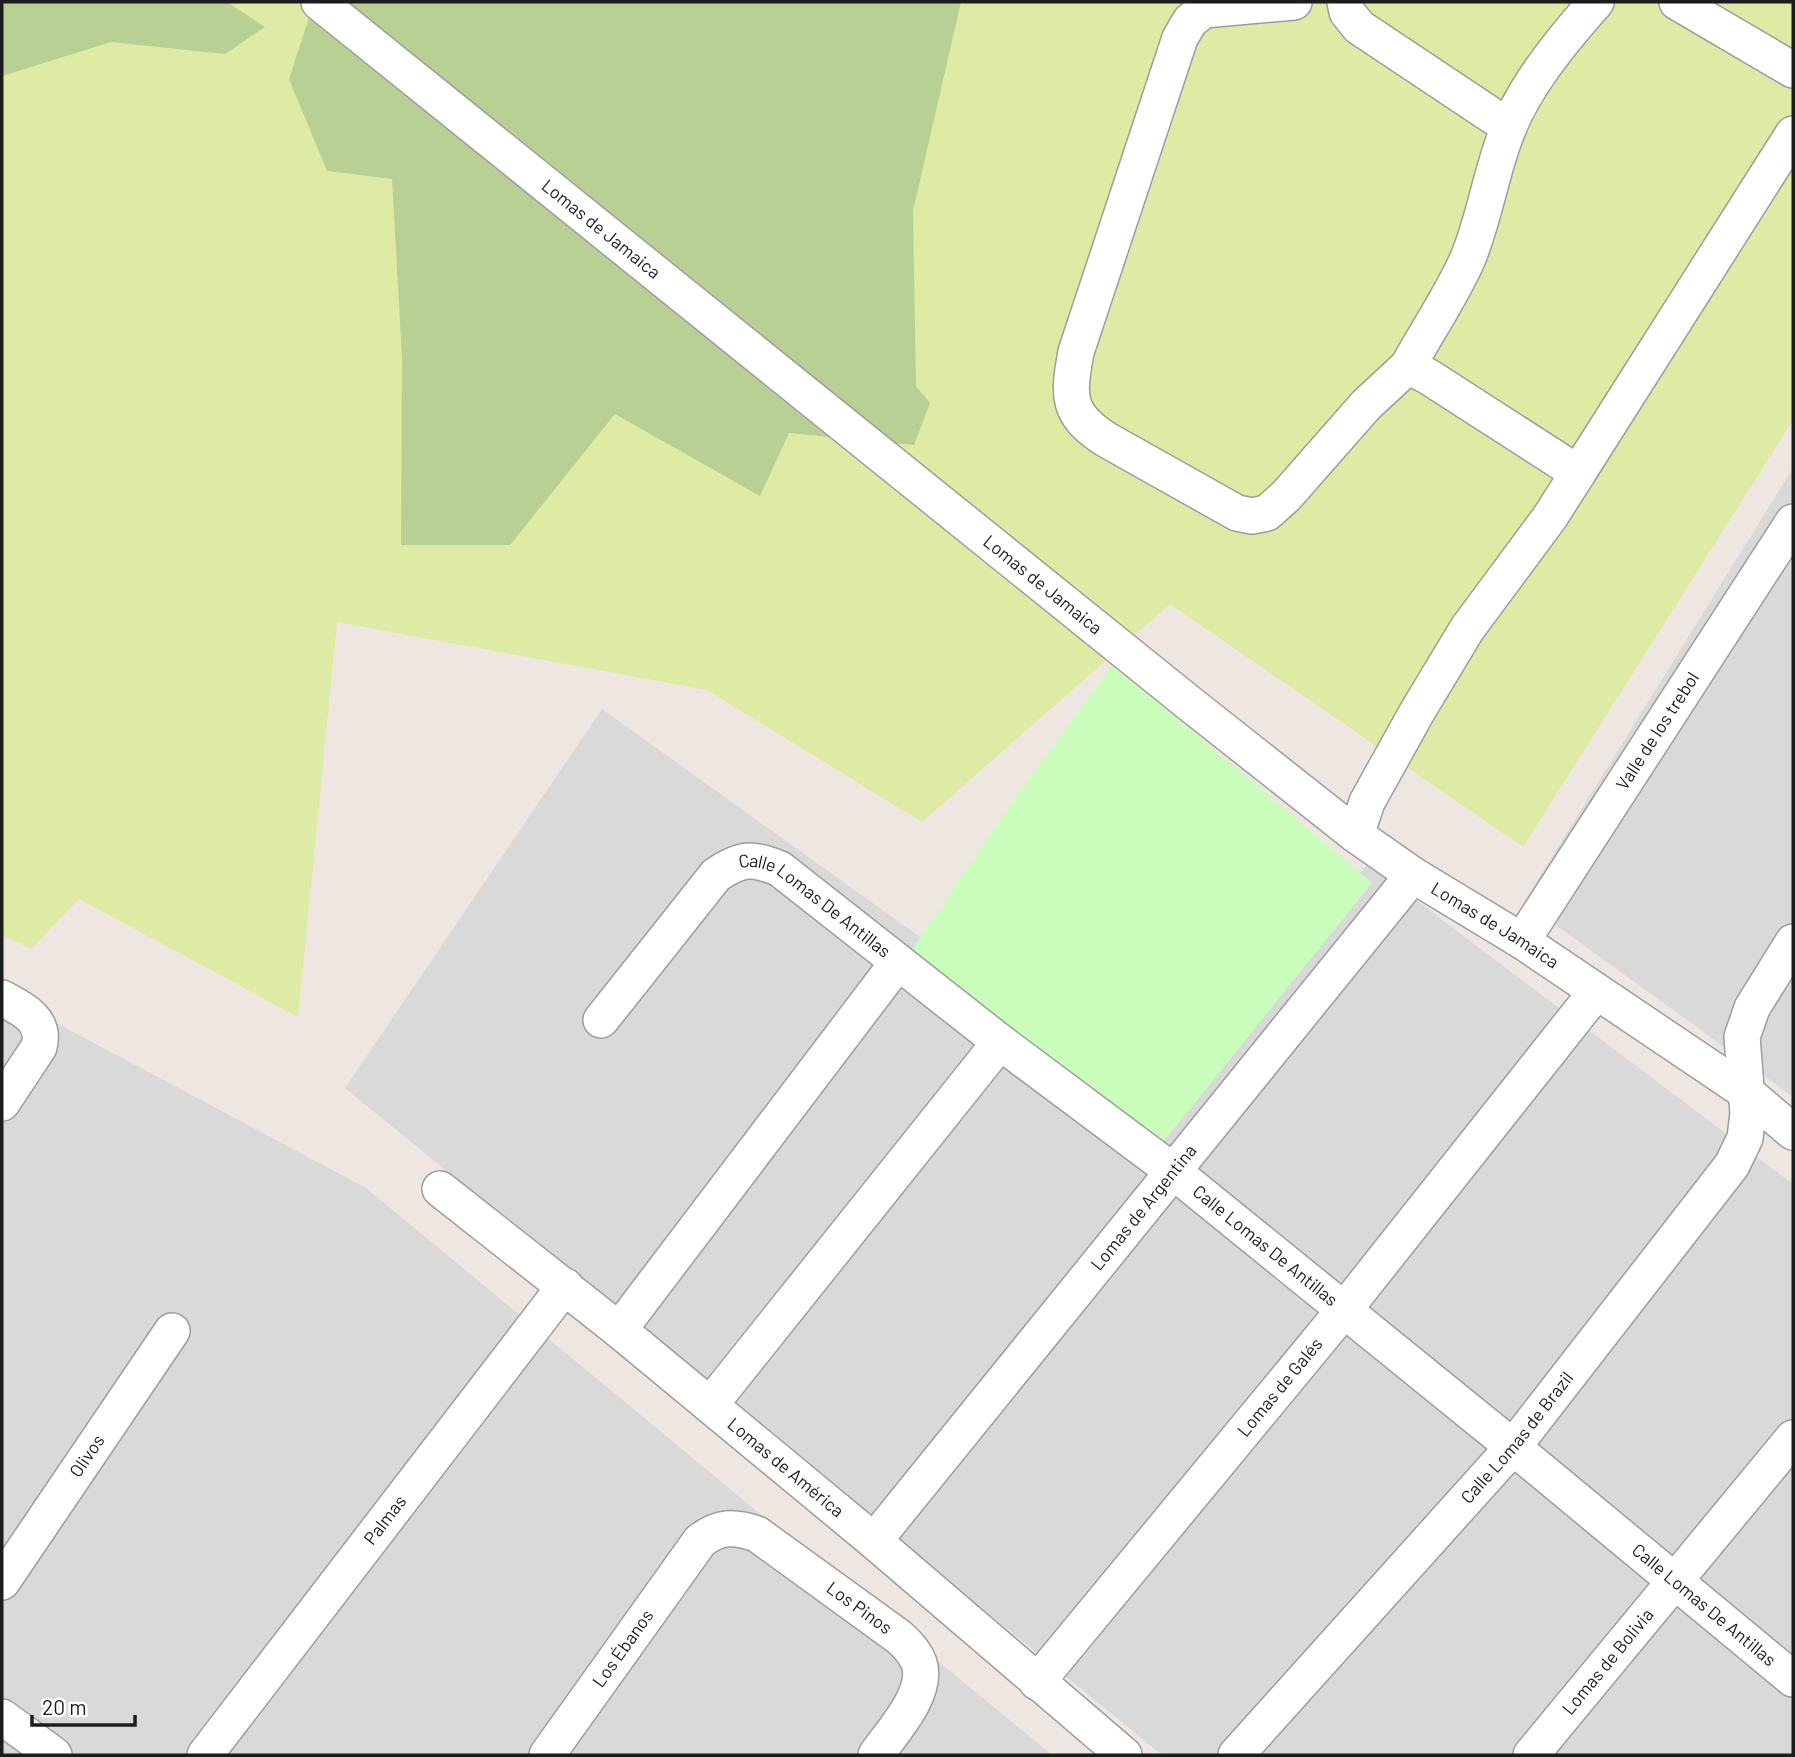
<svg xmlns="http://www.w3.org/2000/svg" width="1795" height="1757" font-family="Barlow,sans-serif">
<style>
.residential{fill:#dad9d9}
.grass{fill:#ddeba4}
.forest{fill:#b8d094}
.park{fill:#cafcbb}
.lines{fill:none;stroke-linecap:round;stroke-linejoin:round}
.minor-casing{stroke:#9d9d9d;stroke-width:38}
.minor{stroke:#fff;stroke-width:35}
.labels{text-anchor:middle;stroke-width:5;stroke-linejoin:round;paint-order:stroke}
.street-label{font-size:18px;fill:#1c1c1c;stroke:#fff}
</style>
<rect width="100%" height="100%" fill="#eee6e1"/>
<path class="residential" d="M 1793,468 L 1793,1097 L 1524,902 Z
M 602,709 L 1146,1099 L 1368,864 L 1793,1184 L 1793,1755 L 1162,1755 L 345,1088 Z
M 2,994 L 366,1188 L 1052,1755 L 2,1755 Z"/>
<path class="grass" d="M 2,2 L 1793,2 L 1793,420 L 1523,847 L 1170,604 L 922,822 L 707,690 L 337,622 L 298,1017 L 79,899 L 31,949 L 2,935 Z"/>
<path class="forest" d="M 2,2 L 227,2 L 265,27 L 225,54 L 111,42 L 2,76 Z
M 314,2 L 961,2 L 913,211 L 916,386 L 930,403 L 914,445 L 789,433 L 760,496 L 615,414 L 510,545 L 401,545 L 402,358 L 392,179 L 327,171 L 289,79 Z"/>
<path class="park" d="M 1113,664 L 1372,883 L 1160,1146 L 907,957 L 1012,802 Z"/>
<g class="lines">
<defs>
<g id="minor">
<path id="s1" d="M 319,2 L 1189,703 L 1356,835 L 1413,875 L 1522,941 L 1746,1092 L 1793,1132"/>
<path d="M 1294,2 L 1204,10 L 1190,21 L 1180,38 L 1076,352 C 1068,396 1066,414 1107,440 L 1237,513 L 1252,516 L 1267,513 L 1286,496 L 1366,405 L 1408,366"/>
<path d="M 1345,2 L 1347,12 L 1359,27 L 1509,127"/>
<path d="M 1677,2 L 1793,70"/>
<path d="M 1578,473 L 1793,134"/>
<path d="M 1356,835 L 1367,802 L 1417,712 L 1467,629 L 1550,517 L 1578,473 L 1429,377 L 1408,366 C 1427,331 1453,293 1468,258 C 1484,219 1490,178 1504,140 C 1520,91 1562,40 1596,2"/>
<path id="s2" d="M 1522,941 L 1793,522"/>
<path d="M 2,998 C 23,1009 46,1020 39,1047 L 2,1103"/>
<path id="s3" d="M 601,1020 L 716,875 C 741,858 752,857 780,869 L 1000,1042 L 1174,1172 L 1513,1447 L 1793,1679"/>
<path id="s4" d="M 440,1189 L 619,1330 L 874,1541 L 1124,1755"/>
<path d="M 619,1330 L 898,962"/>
<path d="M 710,1405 L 1000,1042"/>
<path id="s5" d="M 874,1541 L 1413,875"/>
<path id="s6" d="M 2,1582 L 172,1331"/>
<path id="s7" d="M 1037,1682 L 1344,1310 L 1596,992"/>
<path d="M 2,1717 L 54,1755"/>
<path id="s8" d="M 205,1755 L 565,1286"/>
<path id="s9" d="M 547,1755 L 700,1541 C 719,1526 734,1526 757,1534 L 899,1637 C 907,1644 915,1652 919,1663 C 929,1693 892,1732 876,1755"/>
<path id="s10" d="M 1236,1755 L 1513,1447 L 1732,1165 L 1745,1138 L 1748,1113 L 1742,1037 L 1752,1008 L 1793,942"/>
<path id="s11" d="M 1531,1755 L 1793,1438"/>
</g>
</defs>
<use href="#minor" class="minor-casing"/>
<use href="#minor" class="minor"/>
</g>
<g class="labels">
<g class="street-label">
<text dy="6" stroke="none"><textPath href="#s1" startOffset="362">Lomas de Jamaica</textPath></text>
<text dy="6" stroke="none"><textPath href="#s1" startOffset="929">Lomas de Jamaica</textPath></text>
<text dy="6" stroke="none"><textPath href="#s2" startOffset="250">Valle de los trebol</textPath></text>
<text dy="6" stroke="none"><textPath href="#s3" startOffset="301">Calle Lomas De Antillas</textPath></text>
<text dy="6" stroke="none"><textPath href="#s1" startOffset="1496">Lomas de Jamaica</textPath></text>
<text dy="6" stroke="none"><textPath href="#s5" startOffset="429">Lomas de Argentina</textPath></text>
<text dy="6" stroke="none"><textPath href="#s3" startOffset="868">Calle Lomas De Antillas</textPath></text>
<text dy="6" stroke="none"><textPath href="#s7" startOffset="382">Lomas de Galés</textPath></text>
<text dy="6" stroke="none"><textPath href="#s10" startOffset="424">Calle Lomas de Brazil</textPath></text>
<text dy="6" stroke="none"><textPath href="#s6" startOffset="152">Olivos</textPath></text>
<text dy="6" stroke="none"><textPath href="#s4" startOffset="444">Lomas de América</textPath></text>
<text dy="6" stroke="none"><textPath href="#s8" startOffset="296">Palmas</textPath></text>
<text dy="6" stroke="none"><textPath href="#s3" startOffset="1435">Calle Lomas De Antillas</textPath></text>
<text dy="6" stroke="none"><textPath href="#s9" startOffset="450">Los Pinos</textPath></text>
<text dy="6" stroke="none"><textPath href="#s9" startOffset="131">Los Ébanos</textPath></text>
<text dy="6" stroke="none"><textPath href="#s11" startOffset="121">Lomas de Bolivia</textPath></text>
</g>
</g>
<rect width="1795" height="1757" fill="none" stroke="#1c1c1c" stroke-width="7"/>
<path d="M32 1715v10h103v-10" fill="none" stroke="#1c1c1c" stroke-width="3.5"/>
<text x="42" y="1715" font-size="21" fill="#1c1c1c" stroke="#ffffff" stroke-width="5" paint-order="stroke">20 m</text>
</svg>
